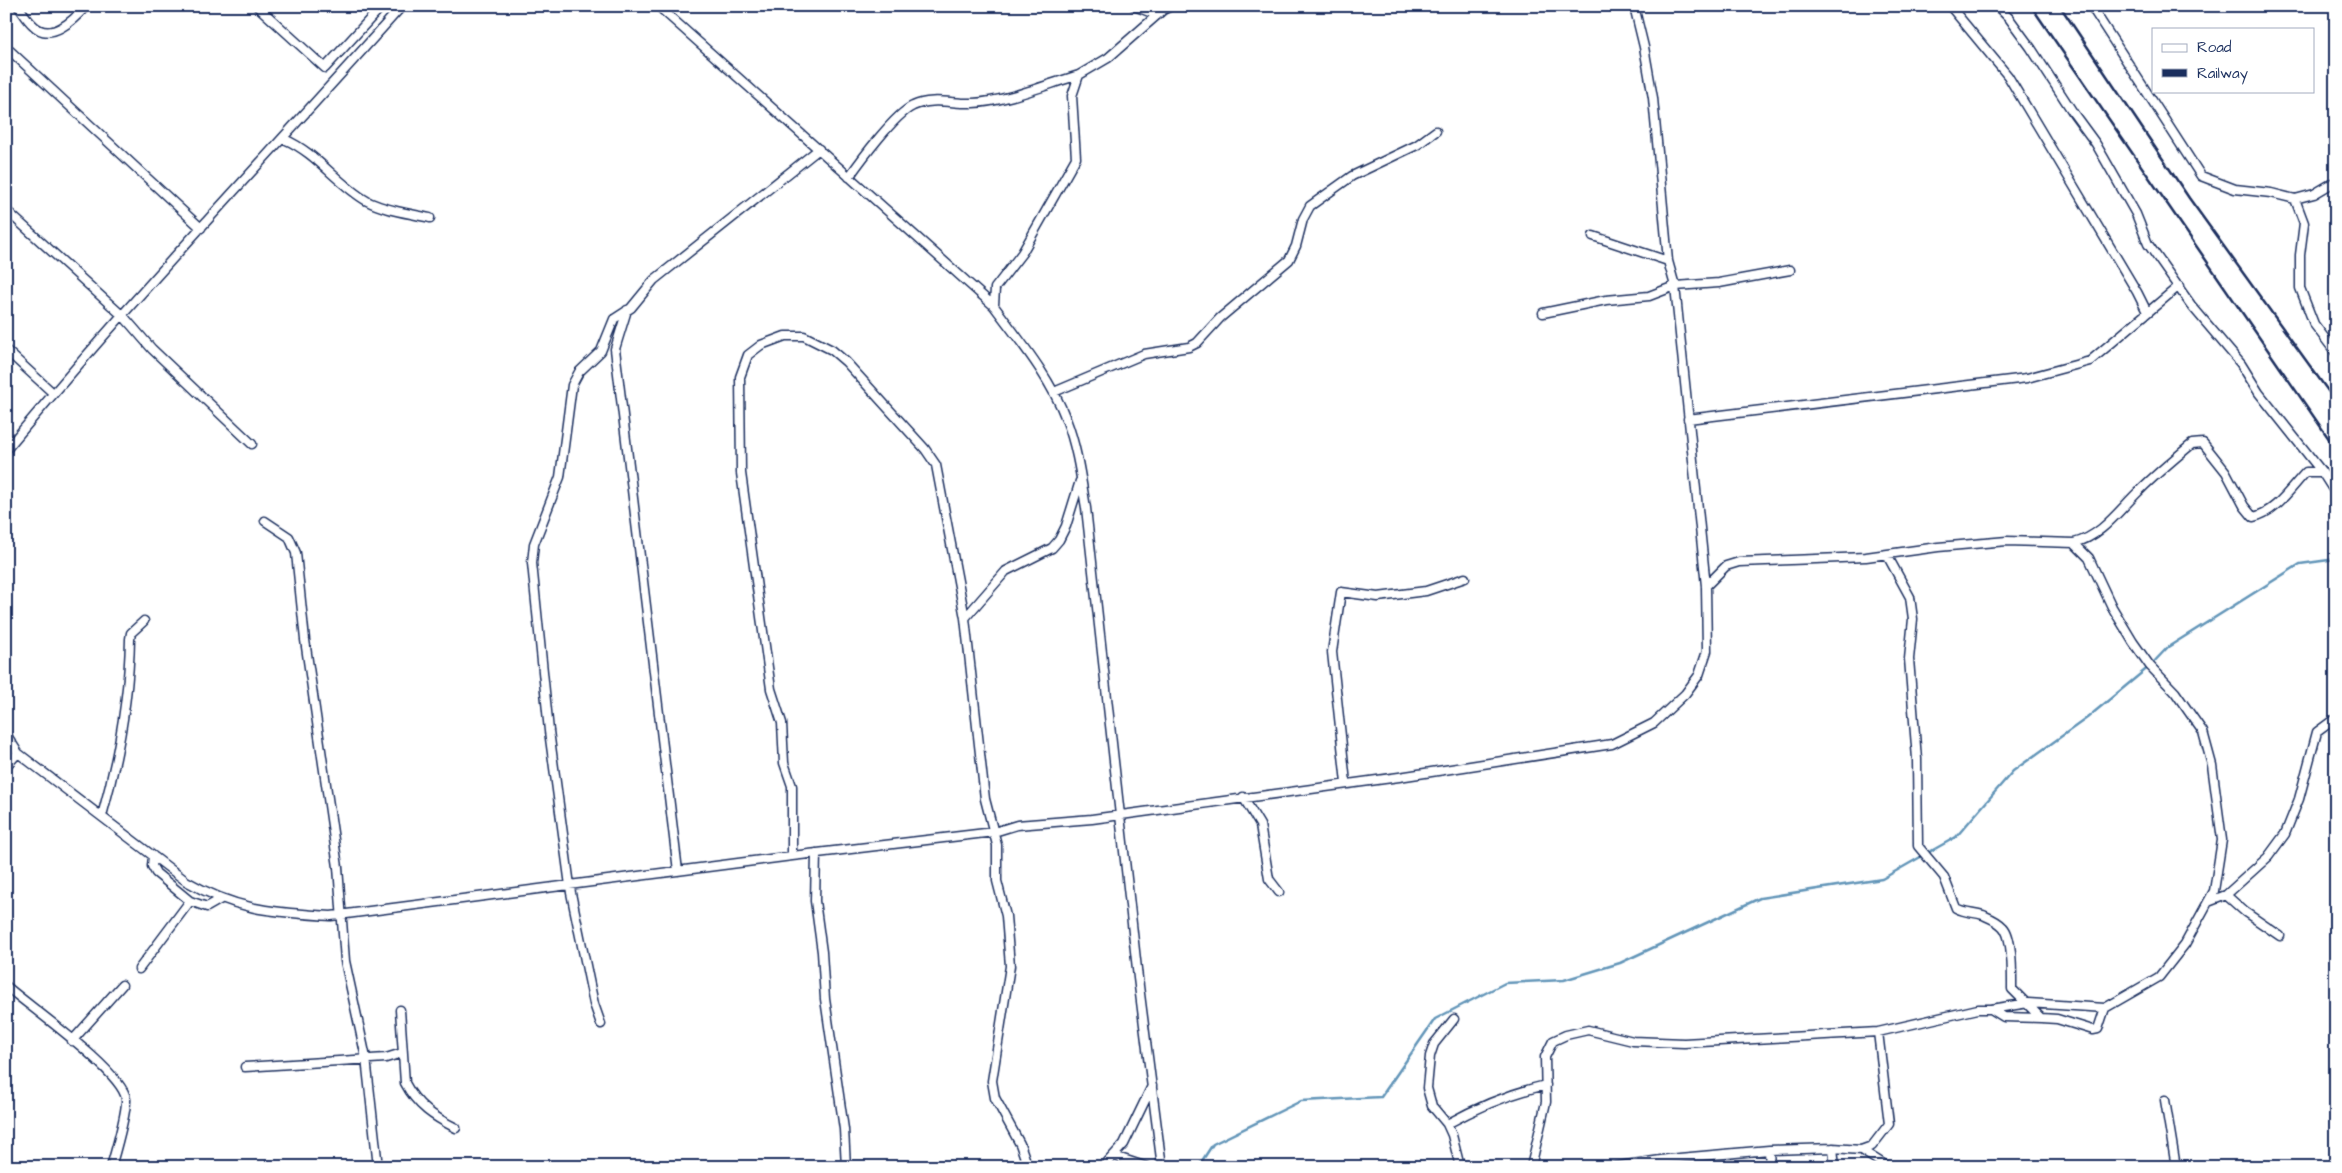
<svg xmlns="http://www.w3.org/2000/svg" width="2342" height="1173" font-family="'Architects Daughter',sans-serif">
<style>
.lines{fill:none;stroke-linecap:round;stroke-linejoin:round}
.stream{stroke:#6496b9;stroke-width:2.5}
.street-casing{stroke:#1b2f5e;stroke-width:11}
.street{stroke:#fff;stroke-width:8}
.rail{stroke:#1b2f5e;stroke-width:2.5}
</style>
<rect width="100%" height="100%" fill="#fff"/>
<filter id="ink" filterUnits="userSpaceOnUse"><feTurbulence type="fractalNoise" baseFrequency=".02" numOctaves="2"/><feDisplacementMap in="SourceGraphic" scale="10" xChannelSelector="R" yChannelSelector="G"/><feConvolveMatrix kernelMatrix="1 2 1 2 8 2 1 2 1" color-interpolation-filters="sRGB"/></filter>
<g filter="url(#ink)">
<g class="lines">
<path class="stream" d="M 1198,1167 L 1213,1144 L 1301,1101 L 1381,1097 L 1435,1019 L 1505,983 L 1564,980 L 1620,963 L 1760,898 L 1882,879 L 1924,855 L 1956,837 L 2013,771 L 2087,718 L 2150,666 L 2168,647 L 2300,564 L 2336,559"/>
<defs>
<path id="street" d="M 18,6 C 23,12 27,20 33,25 C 50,43 74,20 86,6
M 257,6 L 325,68 L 382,6
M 658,6 L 994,306 C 1020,341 1050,377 1066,419 C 1077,447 1081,478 1086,508 L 1138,978 L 1162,1167
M 1134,6 L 1157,15
M 1950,6 L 2008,76 L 2137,292 L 2147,312
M 1997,6 L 2009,18 L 2031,48 L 2074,114 L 2096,144 L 2136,214 L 2148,244 L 2191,305 L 2241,364 L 2259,393 L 2322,472 L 2336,494
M 2091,6 L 2201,176 L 2235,189 L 2271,193 L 2295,199 L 2304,223 L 2300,255 L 2300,288 L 2314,324 L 2336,353
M 6,47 L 201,228
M 284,139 C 317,153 337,184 367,201 C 386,211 410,213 430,218
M 849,177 C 861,160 895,114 913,106 C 932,97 953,104 973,103 C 1005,102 1048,84 1079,75
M 2295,199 L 2314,194 L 2336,181
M 6,210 L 125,318 L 152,349 L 252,444
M 1593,236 L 1668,261
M 994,306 L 995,288 L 1022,253 L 1076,158 L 1072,96 L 1079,75 L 1108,58 L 1163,10 L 1171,6
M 627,310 L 615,349 L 678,871
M 1543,313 L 1606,300 L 1649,296 L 1675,286 L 1719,283 L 1790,270
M 6,350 L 53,393
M 1054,392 L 1144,354 L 1189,347 L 1197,343 L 1220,318 L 1289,260 L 1296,246 L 1303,219 L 1310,206 L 1352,176 L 1417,145 L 1436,131
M 1688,419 L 2027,378 L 2090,361 L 2179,286
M 6,450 C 133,297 270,154 402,6
M 265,521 L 289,537 L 296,553 L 305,640 L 338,867 L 345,961 L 366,1058 L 378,1167
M 1887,555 L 1910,597 L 1913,619 L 1909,659 L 1917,759 L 1918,846 L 1944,877 L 1956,908 C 1965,913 1974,912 1983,915 C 1990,918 1998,921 2003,927 C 2013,937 2012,974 2012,989 L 2041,1018 L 2057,1019 L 2093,1030 L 2098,1029 L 2105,1008 L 2159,977 L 2185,944 L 2214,891 L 2222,840 L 2212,765 L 2203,732 L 2175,692 L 2150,666 L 2133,642 L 2112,607 L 2089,558 L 2074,543
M 1706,586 L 1726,566 L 1739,562 L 1866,557 L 1938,547 L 2007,541 L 2074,543 C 2102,536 2119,510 2140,490 C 2156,474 2174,459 2192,444 L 2203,443 L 2226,472 L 2244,506 L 2253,517 C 2275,513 2291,488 2306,472 L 2322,472
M 965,618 L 1006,571 L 1052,548 L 1059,540 L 1066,526 L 1080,481
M 6,734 L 18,753 L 6,766
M 18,753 L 186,881 C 238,911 273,912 331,916 L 792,856 L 994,832 L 1017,825 L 1092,819 L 1399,777 L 1612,744 L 1654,723 L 1685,694 L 1699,675 L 1707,651 L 1706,586 L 1675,286 L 1668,261 L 1653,98 L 1644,47 L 1634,6
M 1346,783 L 1332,652 L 1341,592 L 1378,597 L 1426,591 L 1465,578
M 1243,797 L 1260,825 L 1269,879 L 1279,892
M 102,816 C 118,758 129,700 130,639 L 131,633 L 144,621
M 816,853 L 815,901 L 822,952 L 825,999 L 844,1129 L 846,1167
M 792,856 L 792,786 L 784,763 L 782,723 L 771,689 L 741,473 L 740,377 L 748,355 L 761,345 L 785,336 L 804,336 L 832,350 L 846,362 L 925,449 L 936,465 L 965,618 L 985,799 L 997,845 L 997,881 L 1006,916 L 1010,966 L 992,1081 L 995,1098 L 1020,1144 L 1028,1167
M 2226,895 L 2245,912 L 2280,936
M 190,901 L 207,907 L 221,899
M 2208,902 L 2226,895 L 2268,857 L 2285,834 L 2299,799 L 2317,732 L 2336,718
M 139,969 L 190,901 L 156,873 L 152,866 L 153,856
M 6,986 C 30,1007 123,1072 126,1099 C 127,1112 115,1153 111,1167
M 1991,1009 L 2028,1003 L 2105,1008
M 400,1010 L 405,1083 C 417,1106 434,1117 456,1128
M 1454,1019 L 1434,1044 L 1430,1056 L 1427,1088 L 1432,1106 L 1447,1124 L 1452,1135 L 1460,1167
M 601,1024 L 594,1004 L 571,893 L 549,731 L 532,563 L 534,544 L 560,477 L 572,385 L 579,372 L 601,351 L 614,319 L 631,308 L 654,280 L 819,149
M 72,1041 L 122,985
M 245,1067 L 386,1058 L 402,1053
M 2165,1100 L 2176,1167
M 1447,1124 C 1478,1107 1511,1093 1546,1085
M 1833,1148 L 1835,1167
M 1769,1150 L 1770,1167
M 1861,1150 L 1872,1146 L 1889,1124 L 1878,1032
M 1114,1156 L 1147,1167
M 1103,1167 L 1124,1144 L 1152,1086
M 1531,1167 L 1546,1102 L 1545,1057 L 1553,1041 L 1566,1035 L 1588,1030 L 1633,1041 L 1684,1043 L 1878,1032 L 1978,1009 L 1991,1009 L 2004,1017 L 2041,1018
M 1612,1167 L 1668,1159 L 1769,1150 L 1833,1148 L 1861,1150 L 1888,1167"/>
</defs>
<use href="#street" class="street-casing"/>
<use href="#street" class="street"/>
<path class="rail" d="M 2031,6 L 2336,449
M 2060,6 L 2189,198 L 2336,402"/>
</g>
</g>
<rect width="2342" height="1173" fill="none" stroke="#fff" stroke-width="25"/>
<rect x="12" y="12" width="2317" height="1148" fill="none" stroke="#1b2f5e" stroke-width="2" filter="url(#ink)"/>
<rect x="2152" y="28" width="162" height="65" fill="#ffffff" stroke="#a4acbf"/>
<rect x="2162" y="44" width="25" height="8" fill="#ffffff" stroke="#a4acbf"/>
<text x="2197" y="52" font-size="15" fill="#1b2f5e">Road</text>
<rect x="2162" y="69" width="25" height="8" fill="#1b2f5e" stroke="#a4acbf"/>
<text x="2197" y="78" font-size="15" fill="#1b2f5e">Railway</text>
</svg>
